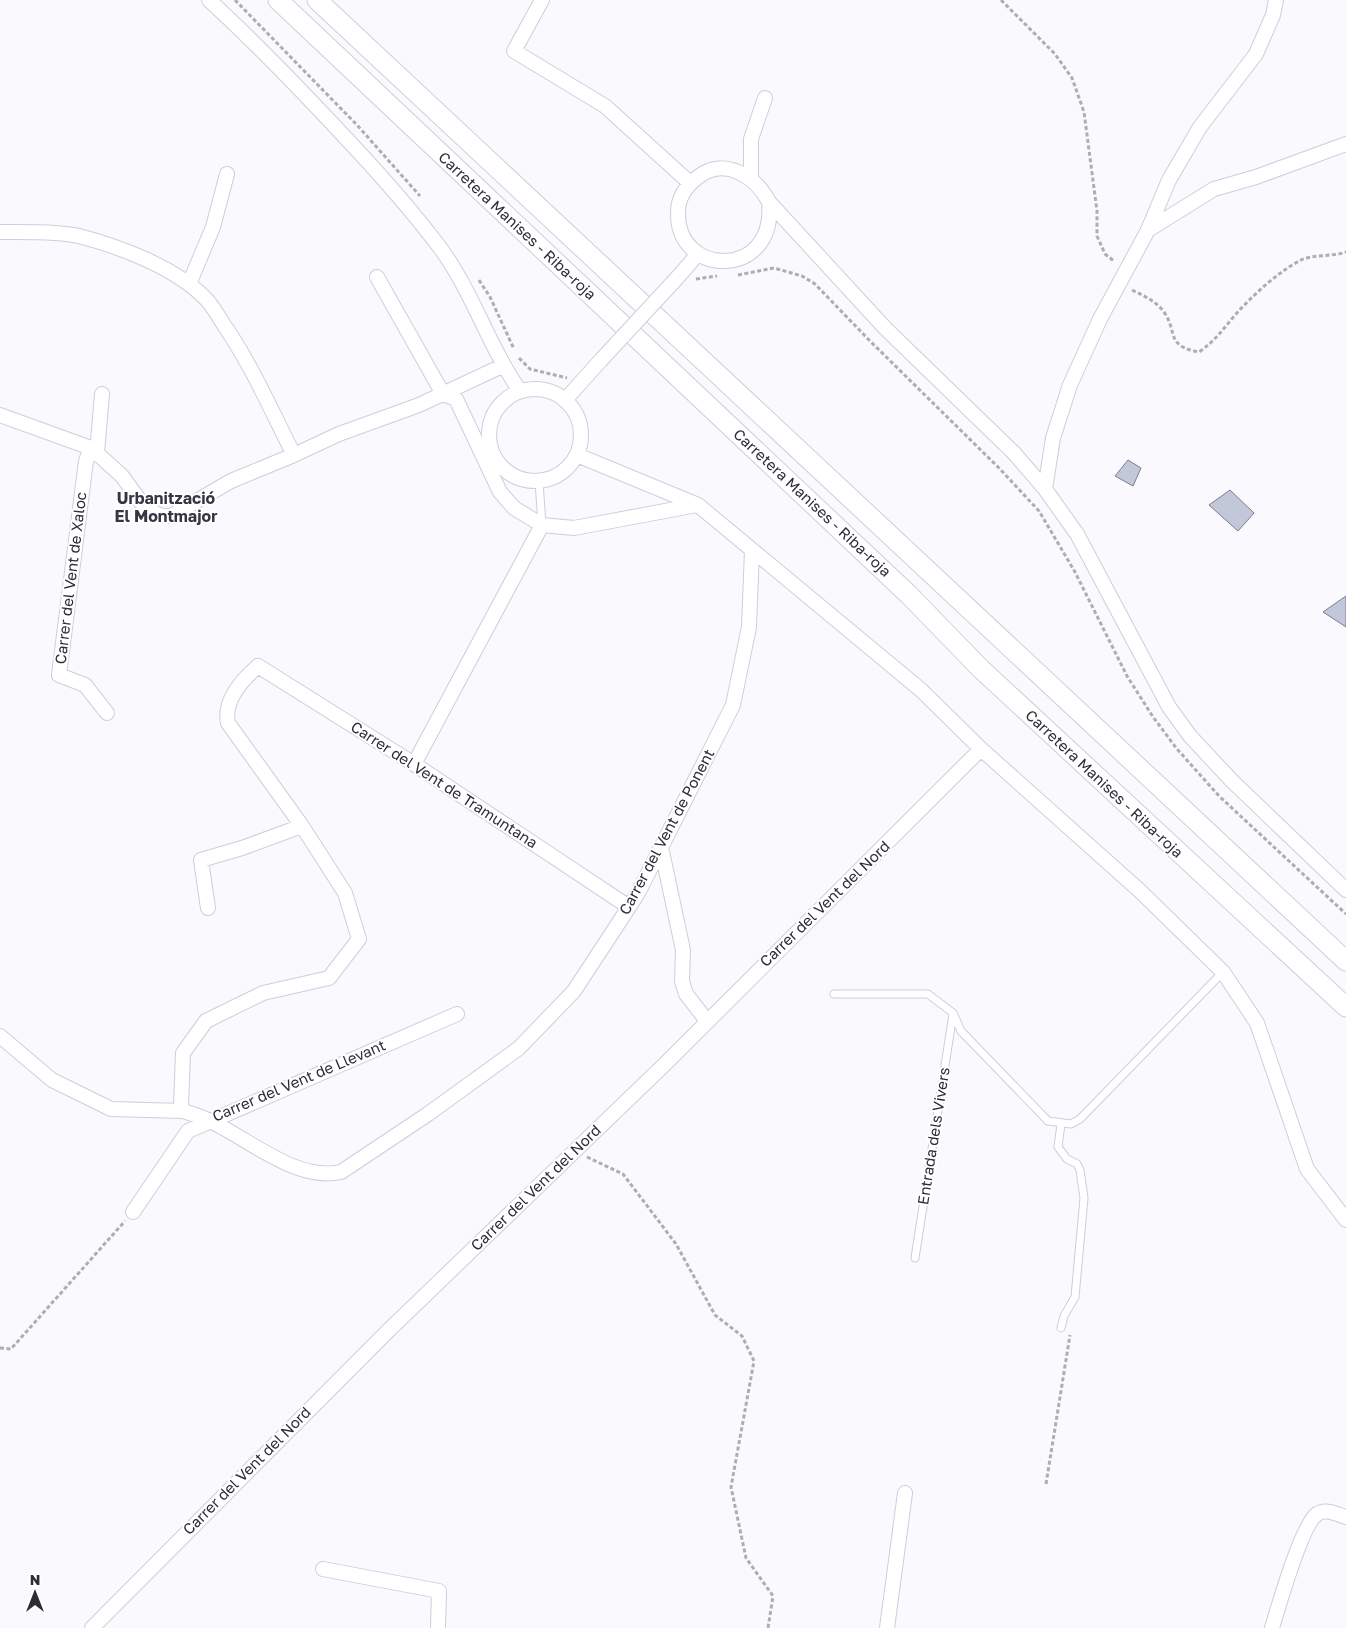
<svg xmlns="http://www.w3.org/2000/svg" width="1346" height="1628" font-family="'Golos Text',sans-serif">
<style>
.building{fill:#c3c7da;stroke:#7a7e8e}
.lines{fill:none;stroke-linecap:round;stroke-linejoin:round}
.lane-casing{stroke:#d1ccde;stroke-width:9}
.street-casing{stroke:#d1ccde;stroke-width:16}
.secondary-casing{stroke:#d1ccde;stroke-width:21}
.path{stroke:#afadb2;stroke-width:3;stroke-dasharray:4 2.5;stroke-linecap:butt}
.lane{stroke:#fff;stroke-width:7}
.street{stroke:#fff;stroke-width:14}
.secondary{stroke:#fff;stroke-width:19}
.street-bridge-casing{stroke:#d1ccde;stroke-width:16;stroke-linecap:butt}
.street-bridge{stroke:#fff;stroke-width:14}
.labels{text-anchor:middle;stroke-width:4;stroke-linejoin:round;paint-order:stroke}
.street-label{font-size:15px;fill:#2f2d34;stroke:#fff}
.neighbourhood-label{font-size:16px;font-weight:bold;fill:#393443;stroke:#fff}
</style>
<rect width="100%" height="100%" fill="#faf9fd"/>
<path class="building" d="M 1128,460 L 1141,468 L 1133,486 L 1115,476 Z
M 1230,490 L 1254,513 L 1238,531 L 1209,505 Z
M 1346,596 L 1346,627 L 1323,612 Z"/>
<g class="lines">
<defs>
<path id="lane" d="M 539,481 L 542,525
M 834,994 L 928,994 L 953,1013 L 961,1031 L 1048,1121 L 1071,1124 L 1080,1119 L 1223,972
M 915,1258 L 953,1014
M 1061,1328 L 1064,1316 L 1075,1297 L 1084,1198 L 1080,1170 L 1077,1164 L 1067,1159 L 1058,1147 L 1061,1124"/>
<path id="street" d="M 209,0 C 256,43 299,88 342,134 C 377,171 411,209 441,249 C 473,293 489,347 520,391
M 542,0 L 514,51 L 605,106 L 690,183
M 751,177 L 751,139 L 765,98
M 769,202 C 777,280 676,278 678,212 C 678,197 686,186 698,177 C 725,156 756,177 769,202 L 885,328 L 1014,453 L 1045,489 L 1077,534 L 1169,707 L 1190,736 L 1232,781 L 1346,890
M 1148,230 L 1214,189 L 1256,177 L 1346,144
M 0,232 C 22,232 59,231 79,236 C 121,247 177,268 207,300 C 214,308 220,319 226,328 C 253,368 272,412 294,455 L 339,434 L 419,405 L 502,366
M 377,277 L 443,394
M 677,278 L 698,254
M 189,284 L 213,227 L 227,174
M489 435a46 46 0 1 1 92 0a46 46 0 1 1-92 0Z
M 443,394 L 456,399 L 500,492 L 514,508 L 542,525 L 574,528 L 697,505
M 565,400 L 601,360
M 0,415 L 91,448 L 122,476 L 145,508 L 162,516 L 171,516 L 231,481 L 294,455
M 91,448 L 86,461 L 59,675 L 85,685 L 107,713
M 97,453 L 102,394
M 577,455 L 698,505 L 921,690 L 981,749 L 1140,891 L 1223,972 L 1257,1023 L 1307,1169 L 1346,1220
M 1045,489 L 1053,438 L 1070,385 L 1100,319 L 1148,230 L 1169,180 L 1200,127 L 1256,54 L 1273,15 L 1276,0
M 414,764 L 542,525
M 661,847 L 683,950 L 682,981 L 686,994 L 707,1021
M 629,907 L 414,764 L 258,666 C 243,679 223,700 228,723 L 302,826 L 345,893 L 359,939 L 329,978 L 263,993 L 206,1021 L 183,1053 L 181,1105 L 183,1111 C 193,1114 203,1117 212,1122 C 250,1140 297,1182 341,1172 L 428,1114 L 519,1048 L 574,991 L 629,907 L 638,893 L 733,705 L 749,627 L 752,550
M 208,908 L 201,860 L 242,848 L 302,826
M 0,1036 L 52,1080 L 111,1109 L 183,1111
M 133,1212 L 188,1131 L 457,1014
M 323,1569 L 439,1591 L 438,1628
M 92,1628 L 389,1330 L 665,1064 L 981,749
M 887,1628 L 905,1493
M 1272,1628 C 1278,1608 1302,1524 1317,1514 C 1326,1508 1336,1514 1346,1517"/>
<path id="secondary" d="M 278,0 L 908,594 L 981,669 L 1346,1007
M 317,0 L 1346,961"/>
</defs>
<use href="#lane" class="lane-casing"/>
<use href="#street" class="street-casing"/>
<use href="#secondary" class="secondary-casing"/>
<path class="path" d="M 235,0 L 357,125 L 420,196
M 1001,0 L 1055,54 L 1072,78 L 1084,112 L 1097,211 L 1097,236 L 1105,254 L 1114,261
M 738,275 L 774,268 L 802,276 L 815,284 L 870,341 L 999,468 L 1039,511 L 1075,572 L 1127,676 L 1153,717 L 1177,749 L 1219,796 L 1346,914
M 696,279 L 717,276
M 479,280 L 490,297 L 514,349
M 1132,290 C 1144,296 1156,301 1164,312 C 1178,332 1165,346 1199,352 C 1215,341 1224,328 1236,314 C 1254,294 1278,272 1301,260 C 1314,254 1332,257 1346,252
M 519,358 L 530,369 L 567,378
M 587,1157 L 623,1174 L 676,1244 L 715,1315 L 742,1336 L 754,1361 L 731,1487 L 746,1558 L 773,1596 L 768,1628
M 0,1348 L 11,1349 L 125,1221
M 1046,1484 L 1070,1335"/>
<use href="#lane" class="lane"/>
<use href="#street" class="street"/>
<use href="#secondary" class="secondary"/>
<defs>
<path id="street-bridge" d="M 601,360 L 677,278"/>
</defs>
<use href="#street-bridge" class="street-bridge-casing"/>
<use href="#street-bridge" class="street-bridge"/>
</g>
<g class="labels">
<g class="street-label">
<text transform="translate(517 226) rotate(43)" y="5">Carretera Manises - Riba-roja</text>
<text transform="translate(812 503) rotate(43)" y="5">Carretera Manises - Riba-roja</text>
<text transform="translate(71 578) rotate(-83)" y="5">Carrer del Vent de Xaloc</text>
<text transform="translate(1104 784) rotate(43)" y="5">Carretera Manises - Riba-roja</text>
<text transform="translate(444 785) rotate(33)" y="5">Carrer del Vent de Tramuntana</text>
<text transform="translate(667 832) rotate(-62)" y="5">Carrer del Vent de Ponent</text>
<text transform="translate(825 904) rotate(-44)" y="5">Carrer del Vent del Nord</text>
<text transform="translate(299 1081) rotate(-23)" y="5">Carrer del Vent de Llevant</text>
<text transform="translate(934 1136) rotate(-81)" y="5">Entrada dels Vivers</text>
<text transform="translate(536 1188) rotate(-44)" y="5">Carrer del Vent del Nord</text>
<text transform="translate(247 1471) rotate(-45)" y="5">Carrer del Vent del Nord</text>
</g>
<g class="neighbourhood-label">
<text x="166" y="504">Urbanització<tspan x="166" dy="18">El Montmajor</tspan></text>
</g>
</g>
<g transform="translate(35 1593)" stroke="#ffffff" stroke-width="4" paint-order="stroke">
<path d="M0-4L9 19L0 12L-9 19Z" fill="#2f2d34"/>
<text y="-8" font-size="14" font-weight="bold" text-anchor="middle" fill="#2f2d34">N</text>
</g>
</svg>
